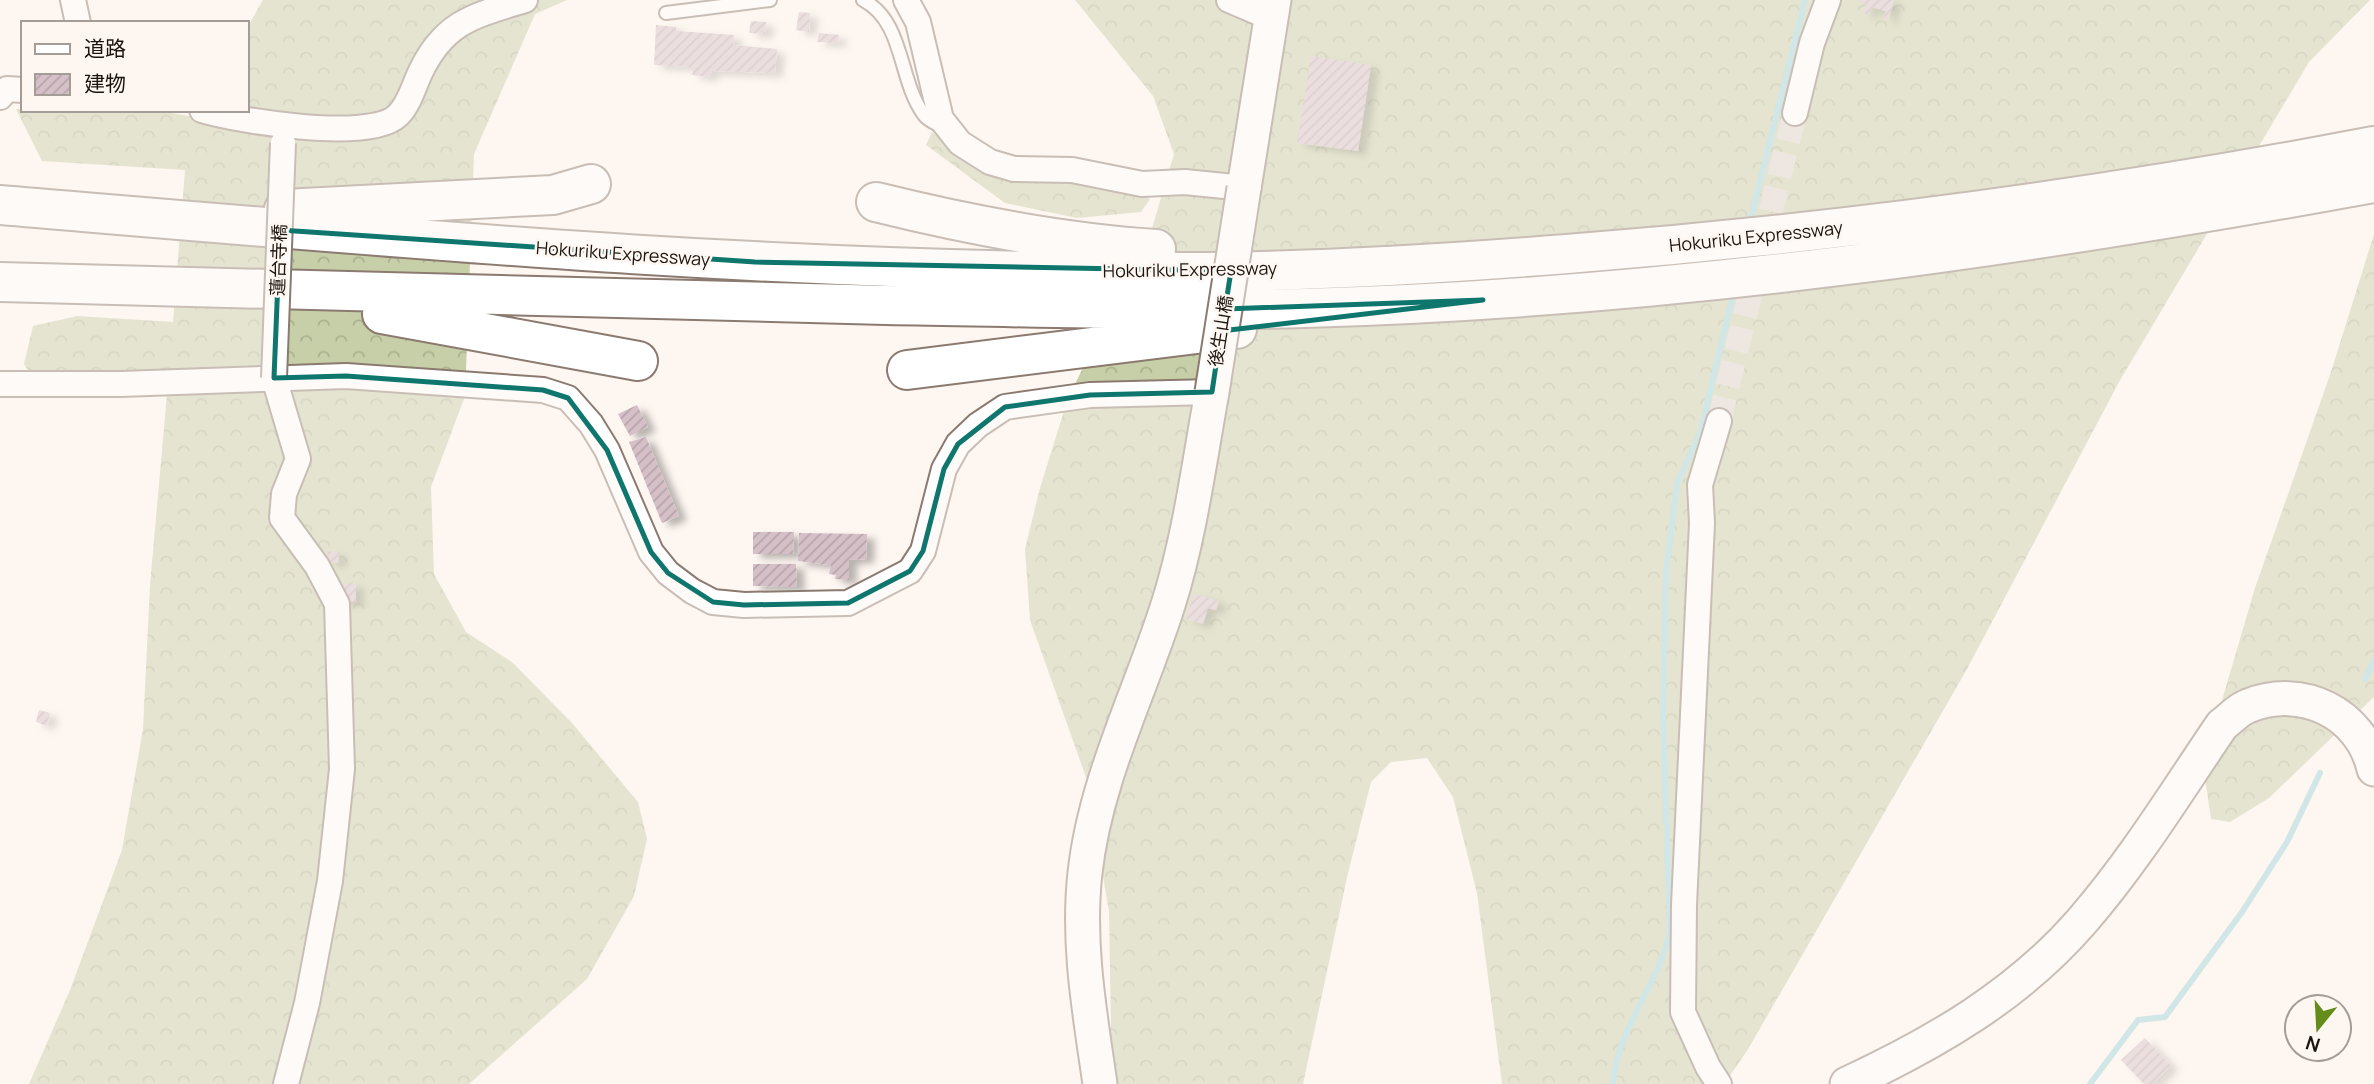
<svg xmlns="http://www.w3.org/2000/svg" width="2374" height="1084" font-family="Manrope,'Noto Sans JP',sans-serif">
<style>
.forest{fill:url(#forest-crowns)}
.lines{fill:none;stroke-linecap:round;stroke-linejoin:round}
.stream{stroke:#9bd3d9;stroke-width:6}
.building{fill:url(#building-hatch);filter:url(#shadow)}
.street-tunnel{stroke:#dcd4cf;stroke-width:24;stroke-dasharray:24 12;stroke-linecap:butt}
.lane-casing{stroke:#8b7a70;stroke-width:16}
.street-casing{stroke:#8b7a70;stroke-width:28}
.secondary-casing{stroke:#8b7a70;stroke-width:37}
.highway-casing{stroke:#8b7a70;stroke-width:42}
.lane{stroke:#fff;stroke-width:12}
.street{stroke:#fff;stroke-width:24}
.secondary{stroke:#fff;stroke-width:33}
.highway{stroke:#fff;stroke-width:38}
.street-bridge-casing{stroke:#8b7a70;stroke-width:28;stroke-linecap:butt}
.secondary-bridge-casing{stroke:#8b7a70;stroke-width:37;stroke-linecap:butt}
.street-bridge{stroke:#fff;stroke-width:24}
.secondary-bridge{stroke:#fff;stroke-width:33}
.marked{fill:none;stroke:#0f766e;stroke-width:5;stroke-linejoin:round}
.labels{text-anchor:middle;stroke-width:5;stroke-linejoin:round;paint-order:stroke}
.street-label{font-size:18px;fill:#1b1511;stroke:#fef6f1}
</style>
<defs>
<pattern id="forest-crowns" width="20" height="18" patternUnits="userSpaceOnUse" patternTransform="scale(1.75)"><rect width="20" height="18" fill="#c7cfa8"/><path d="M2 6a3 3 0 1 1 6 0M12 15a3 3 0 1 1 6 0" fill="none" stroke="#aab190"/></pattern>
<pattern id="building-hatch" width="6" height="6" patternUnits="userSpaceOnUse" patternTransform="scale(1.75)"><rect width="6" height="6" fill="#d6c0c8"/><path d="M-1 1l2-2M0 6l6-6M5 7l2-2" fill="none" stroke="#b7a4ab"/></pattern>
<filter id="shadow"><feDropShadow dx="8" dy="4.5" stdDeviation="3.5" flood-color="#0004"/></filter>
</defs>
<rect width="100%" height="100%" fill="#fef6f1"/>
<path class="forest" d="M 263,0 L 567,0 L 535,14 L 474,154 L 465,396 L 431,487 L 434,574 L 466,632 L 512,662 L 572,723 L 638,802 L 647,839 L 634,896 L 587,979 L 469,1084 L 29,1084 L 70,990 L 122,850 L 143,729 L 150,585 L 169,372 L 31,375 L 24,364 L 33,326 L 77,316 L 173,322 L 185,170 L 42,161 L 16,109 L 155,110 L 200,118 L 247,110 L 247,28 Z
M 1075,0 L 2370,0 L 2309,62 L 2119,382 L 1967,669 L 1747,1051 L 1724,1084 L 1502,1084 L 1477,893 L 1453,797 L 1427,758 L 1391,762 L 1371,782 L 1348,873 L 1303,1084 L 1104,1084 L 1111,1027 L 1109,912 L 1087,780 L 1030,620 L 1025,549 L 1040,488 L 1068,398 L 1117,300 L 1143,259 L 1174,154 L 1153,96 Z
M 932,132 L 977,165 L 1137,191 L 1150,199 L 1141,212 L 1077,218 L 1005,203 L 926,145 Z
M 2374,234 L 2374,697 L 2269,798 L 2230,822 L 2211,819 L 2203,765 L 2255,588 L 2331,372 Z"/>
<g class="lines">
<path class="stream" d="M 1749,226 L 1805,0
M 2365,679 L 2374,660
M 1613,1084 C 1617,1028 1658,986 1670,932 L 1663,716 L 1666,571 L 1677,483 L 1700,433 L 1734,291
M 2090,1084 L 2138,1020 L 2165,1017 L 2242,912 L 2287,842 L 2320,773"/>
</g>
<path class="building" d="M 1858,0 L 1894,0 L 1888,20 L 1884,19 L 1886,11 L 1871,7 L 1869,15 L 1863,13 L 1866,5 Z
M 799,12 L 810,13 L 809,32 L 796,30 Z
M 751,21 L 766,22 L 765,34 L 749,33 Z
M 656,25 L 676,27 L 676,31 L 734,35 L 733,45 L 777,49 L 775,73 L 712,71 L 709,77 L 692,75 L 694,67 L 654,65 Z
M 819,33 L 839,35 L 838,43 L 817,42 Z
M 1311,56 L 1371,65 L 1358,151 L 1297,143 Z
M 637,405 L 648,427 L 630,436 L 618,414 Z
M 646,437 L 679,516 L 662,523 L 629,442 Z
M 753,532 L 794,532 L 793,554 L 753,554 Z
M 799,533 L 867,534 L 866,559 L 849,560 L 849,580 L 835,579 L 836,575 L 829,574 L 831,565 L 798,561 Z
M 328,551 L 339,552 L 338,563 L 327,561 Z
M 753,564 L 796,564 L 797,587 L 753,586 Z
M 356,583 L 356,602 L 340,601 L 340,584 Z
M 1194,593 L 1219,601 L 1216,610 L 1208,608 L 1203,624 L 1186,619 Z
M 39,710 L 50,713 L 47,726 L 36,722 Z
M 2145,1038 L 2171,1066 L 2152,1084 L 2144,1084 L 2121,1060 Z"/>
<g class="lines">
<path class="street-tunnel" d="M 1719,421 L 1795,113"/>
<defs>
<path id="lane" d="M 863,0 C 905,22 898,80 924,115 C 928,121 937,124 943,127
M 666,13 L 770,0"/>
<path id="street" d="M 73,0 L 78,23
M 906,0 L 918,22 L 941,119 L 960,143 L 990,162 L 1014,169 L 1072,170 L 1142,184 L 1185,182 L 1244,188
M 1229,0 L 1271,18
M 0,97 L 7,89 L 23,90
M 202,110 C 238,121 369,142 397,116 C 408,107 414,86 420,73 C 444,22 473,16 525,0
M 1795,113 L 1812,43 L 1828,0
M 274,378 L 298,459 L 284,494 L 282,518 L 317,566 L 337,604 L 342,769 L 330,881 L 307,1003 L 286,1084
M 0,384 L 121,384 L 346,376 L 543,390 L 568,398 L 591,424 L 607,450 L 651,552 L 668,573 L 692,591 L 713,602 L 744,605 L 848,603 L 910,571 L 923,551 L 944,469 L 958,444 L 978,425 L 1005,407 L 1090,395 L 1212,392
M 1719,421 L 1700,485 L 1702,523 L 1684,905 L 1683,1012 L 1708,1067 L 1719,1084"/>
<path id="secondary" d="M 1244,188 L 1274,0
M 1100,1084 C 1090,1014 1077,944 1085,873 C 1095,780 1140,693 1168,605 C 1190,536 1199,463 1212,392
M 1847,1084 C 1935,1043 2018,995 2082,921 C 2135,860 2177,791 2222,725 C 2230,719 2239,709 2248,706 C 2302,684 2361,713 2374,769"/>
<path id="highway" d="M 876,202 C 969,225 1061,243 1156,249
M 0,205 C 394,238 788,274 1184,272 C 1311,272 1440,264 1567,254 C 1838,233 2107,197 2374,146
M 284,209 L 553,195 L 591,184
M 0,282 C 295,290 590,300 886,305 C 1025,307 1165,312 1305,308 C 1664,298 2021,247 2374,183
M 382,314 L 638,361
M 907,370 L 1237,329"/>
</defs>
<use href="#lane" class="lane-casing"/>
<use href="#street" class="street-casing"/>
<use href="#secondary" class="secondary-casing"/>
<use href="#highway" class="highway-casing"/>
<use href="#lane" class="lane"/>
<use href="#street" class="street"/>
<use href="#secondary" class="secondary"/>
<use href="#highway" class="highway"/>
<defs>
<path id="street-bridge" d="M 274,378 L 283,143"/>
<path id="secondary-bridge" d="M 1212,392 L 1244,188"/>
</defs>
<use href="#street-bridge" class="street-bridge-casing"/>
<use href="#secondary-bridge" class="secondary-bridge-casing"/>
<use href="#street-bridge" class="street-bridge"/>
<use href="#secondary-bridge" class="secondary-bridge"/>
</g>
<path d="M0 0H2374V1084H0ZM 280,230 L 755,262 L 1231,271 L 1225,309 L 1483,300 L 1221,331 L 1212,392 L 1090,395 L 1005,407 L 958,444 L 944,469 L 923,551 L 910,571 L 848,603 L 744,605 L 713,602 L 668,573 L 651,552 L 607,450 L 568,398 L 543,390 L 346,376 L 274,378 Z" fill="#fef6f1" fill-opacity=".55" fill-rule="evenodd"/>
<path class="marked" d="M 280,230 L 755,262 L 1231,271 L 1225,309 L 1483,300 L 1221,331 L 1212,392 L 1090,395 L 1005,407 L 958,444 L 944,469 L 923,551 L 910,571 L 848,603 L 744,605 L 713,602 L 668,573 L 651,552 L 607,450 L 568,398 L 543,390 L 346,376 L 274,378 Z"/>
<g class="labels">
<g class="street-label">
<text transform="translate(1756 237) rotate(-6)" y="6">Hokuriku Expressway</text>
<text transform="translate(623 254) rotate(4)" y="6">Hokuriku Expressway</text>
<text transform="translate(279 260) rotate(-88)" y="6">蓮台寺橋</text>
<text transform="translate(1190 270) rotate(-1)" y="6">Hokuriku Expressway</text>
<text transform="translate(1221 331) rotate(-81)" y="6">後生山橋</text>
</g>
</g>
<rect x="21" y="21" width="228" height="91" fill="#fef6f1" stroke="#a39c97" stroke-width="2"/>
<rect x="35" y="44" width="35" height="10" fill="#ffffff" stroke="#a39c97" stroke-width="2"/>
<text x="84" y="56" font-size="21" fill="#1b1511">道路</text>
<rect x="35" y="74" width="35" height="21" fill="url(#building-hatch)" stroke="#a39c97" stroke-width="2"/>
<text x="84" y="91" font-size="21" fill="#1b1511">建物</text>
<g transform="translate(2318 1028) rotate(198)"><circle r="33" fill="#fef6f1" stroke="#a39c97" stroke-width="2"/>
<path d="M0-5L12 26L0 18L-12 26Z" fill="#648c1a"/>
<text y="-10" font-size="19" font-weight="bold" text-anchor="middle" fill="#1b1511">N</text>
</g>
</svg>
